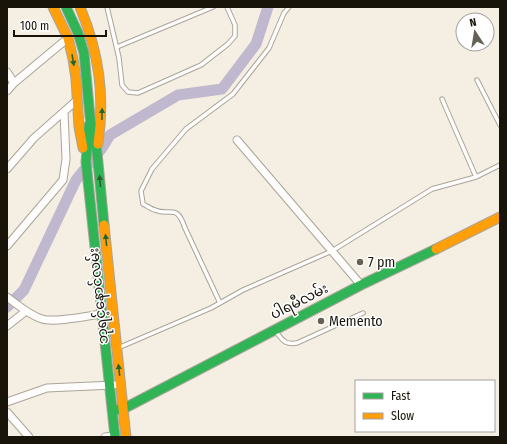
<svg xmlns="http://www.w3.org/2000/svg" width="507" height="444" font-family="'Fira Sans Condensed','Noto Sans Myanmar',sans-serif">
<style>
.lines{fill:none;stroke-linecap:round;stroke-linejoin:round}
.river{stroke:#c0b8ce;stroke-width:11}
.lane-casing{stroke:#aaa59a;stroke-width:5.5}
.street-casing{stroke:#aaa59a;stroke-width:9}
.fast-casing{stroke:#aaa59a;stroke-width:11}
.slow-casing{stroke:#aaa59a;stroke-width:11}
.lane{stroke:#fefdfb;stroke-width:3.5}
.street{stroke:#fefdfb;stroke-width:7}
.fast{stroke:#30b455;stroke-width:9}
.slow{stroke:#ff9f0a;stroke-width:9}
.oneway{fill:#24642f}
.poi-dot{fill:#656155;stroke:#fff;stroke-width:1.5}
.labels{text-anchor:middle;stroke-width:3;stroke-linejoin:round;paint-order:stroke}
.poi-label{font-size:14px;fill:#181409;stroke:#fff;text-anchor:start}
.street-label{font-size:14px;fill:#181409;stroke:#fff}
</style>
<rect width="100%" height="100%" fill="#f5efe3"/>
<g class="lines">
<path class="river" d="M 7,307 L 24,290 L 76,180 L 102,148 L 110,135 L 178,95 L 222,89 L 256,44 L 268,7"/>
<defs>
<path id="lane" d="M 107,7 L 119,58 L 122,85 L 128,92 L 138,93 L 201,65 L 228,44 L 235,36 L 235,25 L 227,7
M 117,47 L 213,7
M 477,80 L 500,125
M 442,99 L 476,177
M 220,303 L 185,228 C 176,202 171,217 155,210 C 151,209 147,206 143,204 L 141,191 L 152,169 L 186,129 L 233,94 L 269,48 L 284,13 L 289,7
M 275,331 C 283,340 284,345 297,343 L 363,313
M 118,348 L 211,308 L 243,290 L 332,251 L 432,189 L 476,177 L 500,165"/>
<path id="street" d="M 7,72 L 14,83
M 7,91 L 14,83 L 68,38
M 237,140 L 361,285
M 7,169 L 34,138 L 77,100
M 7,246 L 63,180 L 66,159 L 64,112
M 7,297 C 18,305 29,315 42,319 C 54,323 87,316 101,314
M 7,326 L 26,311
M 7,402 L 47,388 L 114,385
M 7,412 L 29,437
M 105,437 L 115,436"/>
<path id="fast" d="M 66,7 L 78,33 L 84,53 L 90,117 L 97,152 L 104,225
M 89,125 L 86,162 L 115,437
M 112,410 L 123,409 L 361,285 L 436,249"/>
<path id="slow" d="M 53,7 L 68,38 L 73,59 L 76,79 L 79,127 L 83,148
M 80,7 C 99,53 105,95 98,144
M 104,225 L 126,437
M 436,249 L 500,217"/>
</defs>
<use href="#lane" class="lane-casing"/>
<use href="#street" class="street-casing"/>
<use href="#fast" class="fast-casing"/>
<use href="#slow" class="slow-casing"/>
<use href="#lane" class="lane"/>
<use href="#street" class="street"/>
<use href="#fast" class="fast"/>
<use href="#slow" class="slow"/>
</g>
<defs><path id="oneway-solid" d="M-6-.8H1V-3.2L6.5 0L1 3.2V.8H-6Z"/></defs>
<g class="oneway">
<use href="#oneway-solid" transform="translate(73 60) rotate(80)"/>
<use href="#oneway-solid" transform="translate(102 114) rotate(-89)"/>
<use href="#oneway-solid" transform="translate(100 181) rotate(-95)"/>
<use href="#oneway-solid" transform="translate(106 240) rotate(-96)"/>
<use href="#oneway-solid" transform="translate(119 370) rotate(-96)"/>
</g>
<g class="poi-dot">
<circle cx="360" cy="262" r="4"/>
<circle cx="321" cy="321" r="4"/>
</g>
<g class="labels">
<g class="poi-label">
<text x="368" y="267">7 pm</text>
<text x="329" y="326">Memento</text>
</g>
<g class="street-label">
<text transform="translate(98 296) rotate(-96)" y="5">ဘုရင့်နောင်လမ်း</text>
<text transform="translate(299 301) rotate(-27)" y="5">ပါရမီလမ်း</text>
</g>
</g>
<rect width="507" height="444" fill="none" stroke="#181409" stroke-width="16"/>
<rect x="355" y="380" width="140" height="52" fill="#ffffff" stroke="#a3a19d"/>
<rect x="363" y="393" width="20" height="6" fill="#30b455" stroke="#a3a19d"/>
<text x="391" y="400" font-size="12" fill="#181409">Fast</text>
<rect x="363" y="413" width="20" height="6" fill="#ff9f0a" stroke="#a3a19d"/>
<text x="391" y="420" font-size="12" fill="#181409">Slow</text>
<g transform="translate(475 32) rotate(348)"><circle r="19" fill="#ffffff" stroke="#a3a19d"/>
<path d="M0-3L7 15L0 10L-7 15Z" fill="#656155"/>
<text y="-6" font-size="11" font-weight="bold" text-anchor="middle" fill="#181409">N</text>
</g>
<path d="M14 30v6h92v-6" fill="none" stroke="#181409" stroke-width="2"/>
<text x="20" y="30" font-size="12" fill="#181409" stroke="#ffffff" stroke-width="3" paint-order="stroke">100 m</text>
</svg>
